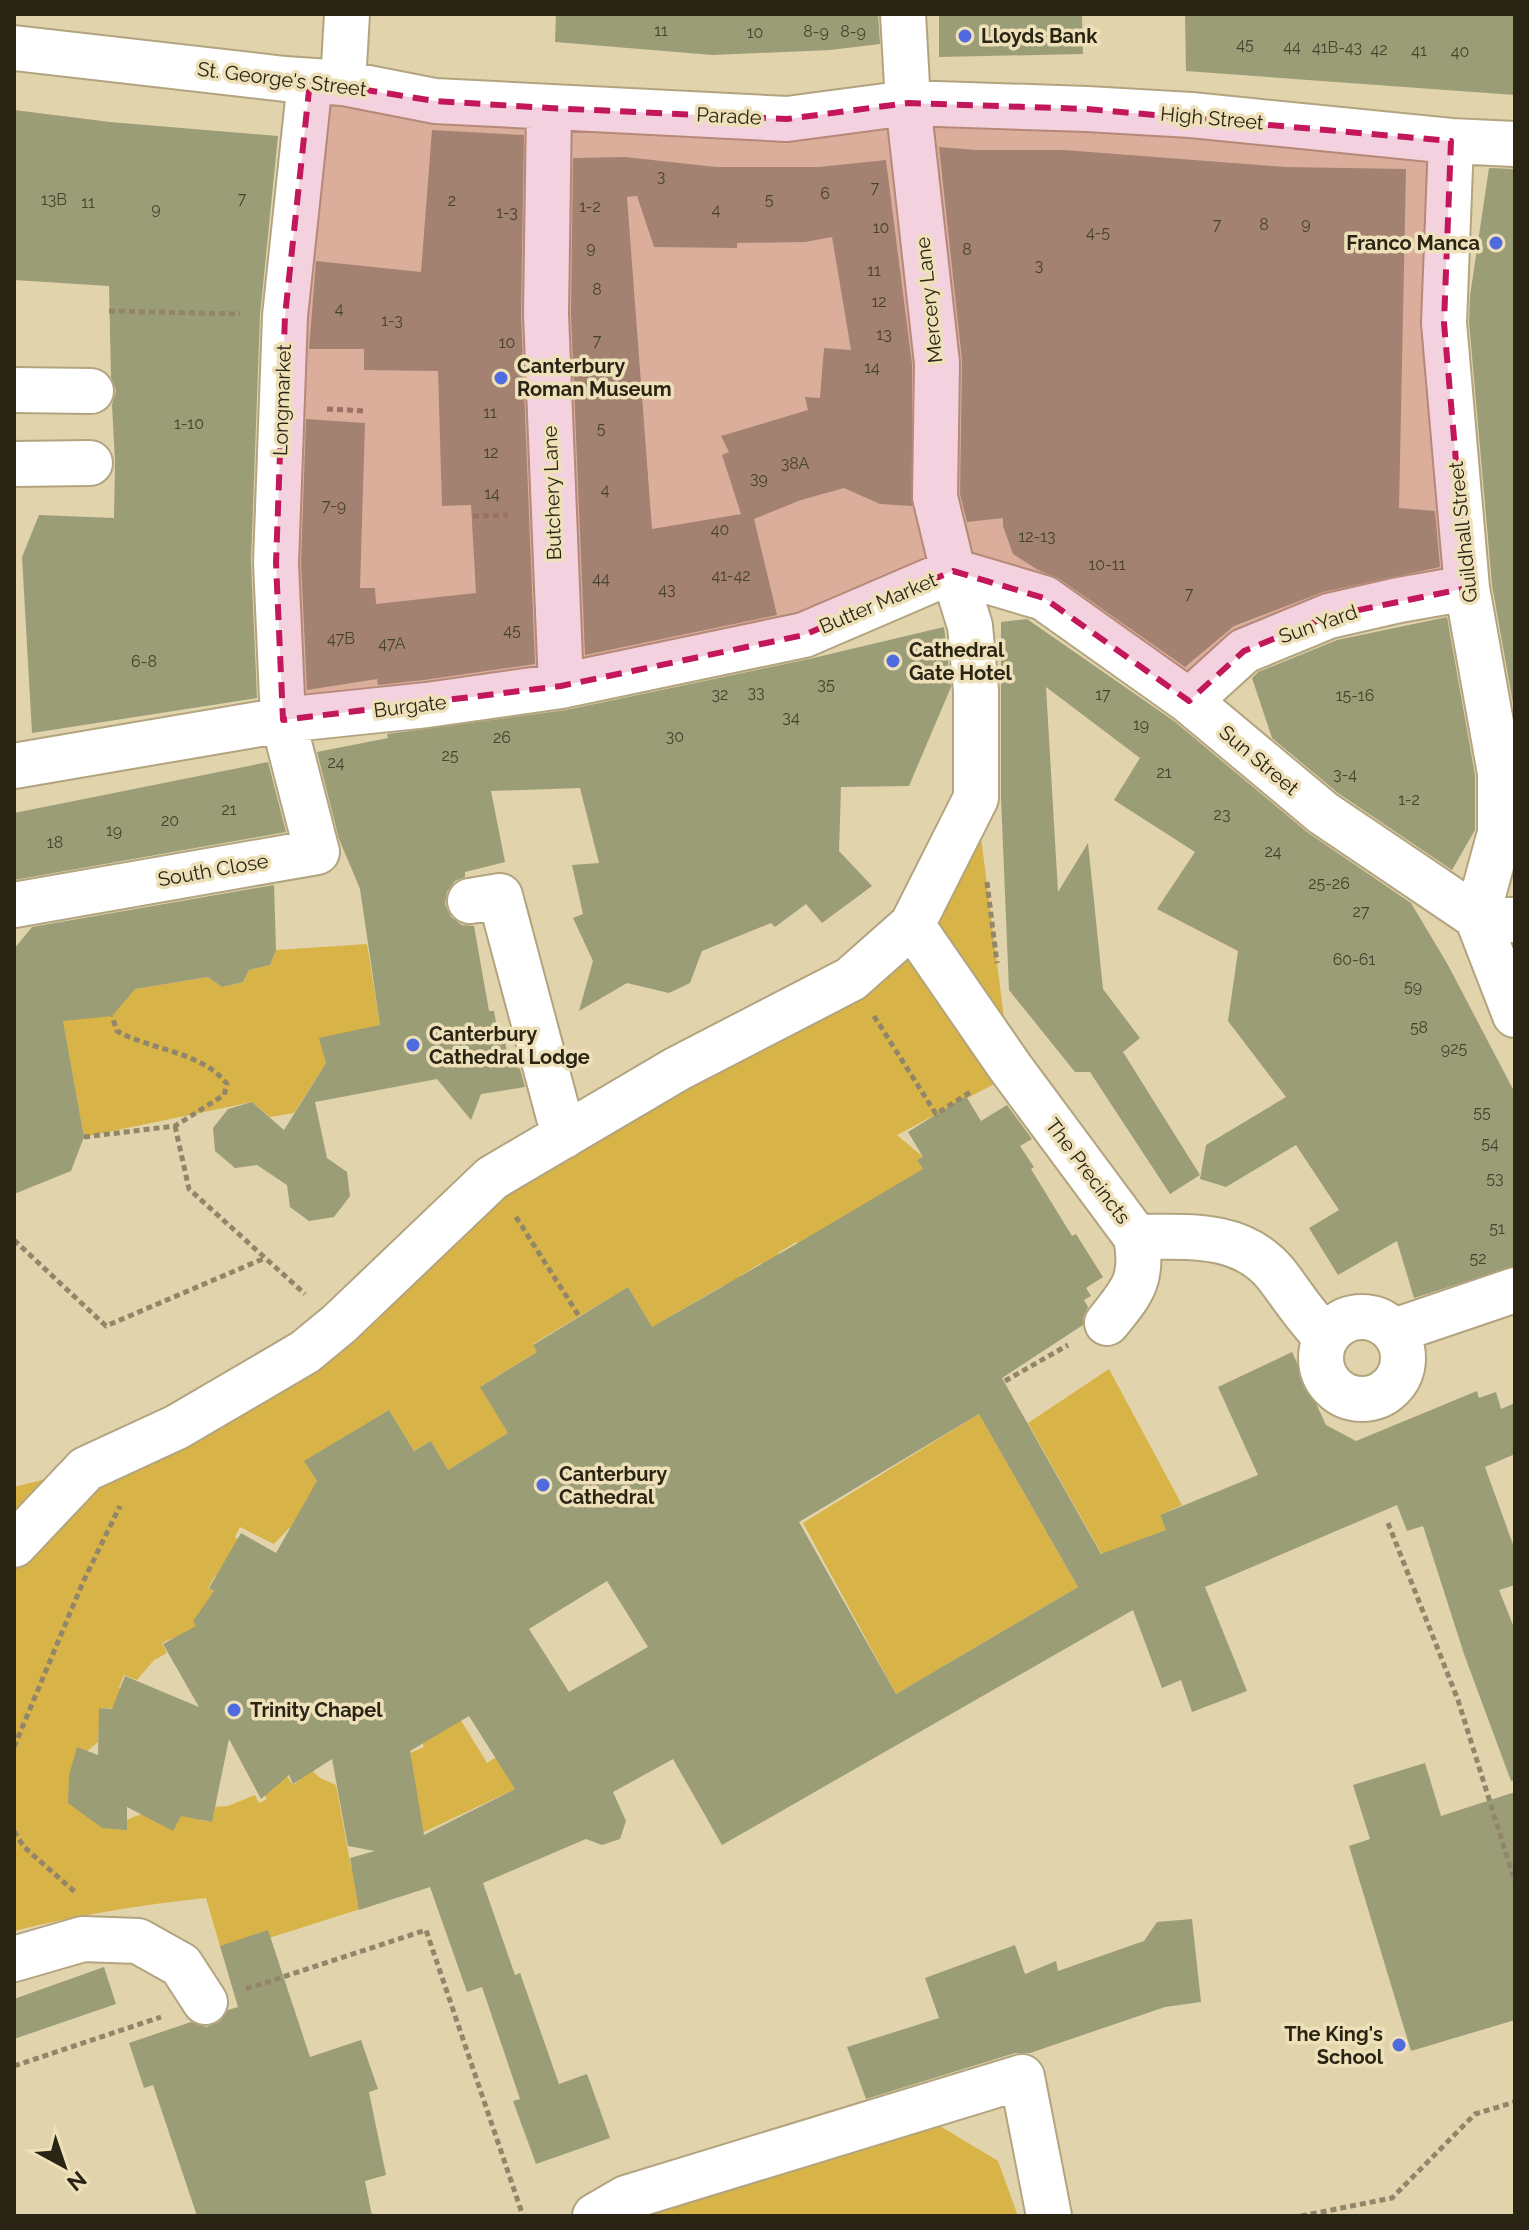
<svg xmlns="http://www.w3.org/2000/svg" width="1529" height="2230" font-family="Raleway,sans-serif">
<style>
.green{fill:#d8b347}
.building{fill:#9b9d77;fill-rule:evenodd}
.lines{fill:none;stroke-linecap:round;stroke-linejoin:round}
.minor-casing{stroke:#b2a47f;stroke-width:48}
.path{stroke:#91866a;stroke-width:5;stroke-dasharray:6 4;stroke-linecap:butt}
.minor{stroke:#fff;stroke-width:44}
.marked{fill:#c2185b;fill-opacity:0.2;stroke:#c2185b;stroke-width:6;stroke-dasharray:16 10;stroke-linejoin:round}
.poi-dot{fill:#506adf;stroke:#eee0b8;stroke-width:3}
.labels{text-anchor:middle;stroke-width:7;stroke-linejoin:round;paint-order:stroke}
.number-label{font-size:16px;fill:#46422e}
.poi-label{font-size:20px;font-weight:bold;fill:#2a2415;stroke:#eee0b8;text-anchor:start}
.street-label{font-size:20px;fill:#2a2415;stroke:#eee0b8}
</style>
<rect width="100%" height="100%" fill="#e1d3ac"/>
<path class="green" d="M 976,798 L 1009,1057 L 1019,1071 L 897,1135 L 923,1157 L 918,1161 L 927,1176 L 802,1250 L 796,1242 L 778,1253 L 782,1260 L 766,1269 L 761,1263 L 740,1276 L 744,1283 L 729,1292 L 724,1285 L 664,1320 L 656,1334 L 628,1287 L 533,1344 L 537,1352 L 481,1386 L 508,1433 L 448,1470 L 431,1441 L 414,1451 L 389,1410 L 305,1461 L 344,1528 L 317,1546 L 289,1528 L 274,1544 L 240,1527 L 235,1537 L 238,1539 L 218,1577 L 215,1576 L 208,1588 L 214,1591 L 196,1626 L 178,1647 L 173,1638 L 162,1643 L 167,1653 L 154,1660 L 137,1680 L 124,1675 L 119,1688 L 132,1693 L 127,1709 L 100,1708 L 98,1742 L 87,1751 L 127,1829 L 127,1820 C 149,1809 178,1804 202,1808 L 200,1820 L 212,1822 L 215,1807 L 228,1806 L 255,1795 L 259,1803 L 267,1799 L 262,1791 L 287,1776 L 293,1785 L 300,1780 L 295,1771 L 306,1765 L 320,1778 L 336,1785 L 351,1867 L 415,1850 L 399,1758 L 424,1747 L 411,1718 L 446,1696 L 487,1763 L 503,1753 L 521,1786 L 422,1833 L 439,1884 L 222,1953 L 206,1898 C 140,1905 78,1915 14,1931 L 14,1487 L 86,1469 L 177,1427 L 406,1258 L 851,979 Z
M 367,944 L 380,1025 L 326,1063 L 294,1113 L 270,1117 L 252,1102 L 84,1137 L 60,1005 L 135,989 L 208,977 L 222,987 L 243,982 L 249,970 L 270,965 L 276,950 Z
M 1109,1369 L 1182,1505 L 1160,1515 L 1166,1530 L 1132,1543 L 1146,1584 L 1123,1592 L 1028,1423 Z
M 979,1414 L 1078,1587 L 896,1694 L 803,1523 Z
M 935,2123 L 998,2161 L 1018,2216 L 640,2216 Z"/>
<path class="building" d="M 556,14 L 878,14 L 880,44 L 830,50 L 713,55 L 555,42 Z
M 939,14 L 1082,14 L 1083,54 L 939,57 Z
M 1185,14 L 1515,14 L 1515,95 L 1186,71 Z
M 14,110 L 110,122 L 278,136 L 260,315 L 251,562 L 257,698 L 32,733 L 22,557 L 39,515 L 114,518 L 115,462 L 112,405 L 116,391 L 111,377 L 109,286 L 14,280 Z
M 432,130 L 524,135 L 521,315 L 535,664 L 424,680 L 378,685 L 377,679 L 307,690 L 301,563 L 306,419 L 365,423 L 360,588 L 375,588 L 376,604 L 476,593 L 471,505 L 442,506 L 438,371 L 364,370 L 364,349 L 309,349 L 316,261 L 421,272 Z
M 939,147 L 976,150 L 1064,150 L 1285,167 L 1406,169 L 1399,508 L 1435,511 L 1440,567 L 1323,592 L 1234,626 L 1185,667 L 1058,578 L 1038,570 L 1013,554 L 1003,526 L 1003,518 L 967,522 L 960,494 L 962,360 Z
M 625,157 L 716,167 L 819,167 L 886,160 L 912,364 L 912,506 L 880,504 L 844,488 L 801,500 L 754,519 L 777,615 L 585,655 L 571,314 L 573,158 ZM 637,196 L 654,247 L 737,248 L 737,243 L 805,242 L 832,237 L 851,350 L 824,348 L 820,398 L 805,397 L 808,410 L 721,436 L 729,452 L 722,455 L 741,514 L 652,529 L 627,197 Z
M 1489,168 L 1515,169 L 1515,715 L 1492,585 L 1469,322 L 1470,296 Z
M 1447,617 L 1475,775 L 1475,830 L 1452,870 L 1338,793 L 1272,738 L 1252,678 L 1258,672 L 1337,640 Z
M 1027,619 L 1174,721 L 1307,832 L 1411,903 L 1448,965 L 1515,1093 L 1515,1266 L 1414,1298 L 1397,1241 L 1338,1275 L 1309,1228 L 1339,1210 L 1296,1145 L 1226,1187 L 1200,1179 L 1206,1145 L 1286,1097 L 1228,1021 L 1238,951 L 1157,909 L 1195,852 L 1114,800 L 1140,758 L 1046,687 L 1058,892 L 1088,843 L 1103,989 L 1140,1038 L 1123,1052 L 1200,1175 L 1170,1194 L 1090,1072 L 1075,1072 L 1009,990 L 1001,798 L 1001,622 Z
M 944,627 L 951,687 L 909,786 L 841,787 L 839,851 L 872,886 L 822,923 L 806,904 L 775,927 L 771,923 L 702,951 L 690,983 L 669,993 L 627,983 L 579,1011 L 593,961 L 573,918 L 583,914 L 572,865 L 599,863 L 580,788 L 491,791 L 505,862 L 465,872 L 465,877 L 455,881 L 447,892 L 445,904 L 451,917 L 462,925 L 474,926 L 489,1011 L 494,1011 L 497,1028 L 503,1027 L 508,1060 L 520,1069 L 525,1087 L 481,1094 L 471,1120 L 437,1079 L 315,1102 L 327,1158 L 347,1172 L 350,1196 L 334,1217 L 309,1221 L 290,1207 L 287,1185 L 257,1165 L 235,1168 L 215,1151 L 213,1128 L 228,1109 L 252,1102 L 284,1130 L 326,1063 L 319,1038 L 380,1025 L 360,889 L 339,839 L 317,752 L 388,738 L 387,734 L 566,710 L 809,659 Z
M 268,762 L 286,832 L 14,880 L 14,813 Z
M 274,885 L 276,950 L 270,965 L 249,970 L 243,982 L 222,987 L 208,977 L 135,989 L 112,1016 L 63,1021 L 84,1137 L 71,1171 L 14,1194 L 14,949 L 32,927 Z
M 966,1096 L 981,1121 L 1007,1105 L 1032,1139 L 1020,1146 L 1034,1167 L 1031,1169 L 1072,1236 L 1076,1234 L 1103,1277 L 1086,1288 L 1091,1296 L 1084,1300 L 1088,1307 L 1083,1318 L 1083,1325 L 1002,1378 L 1101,1554 L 1166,1530 L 1160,1515 L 1258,1475 L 1218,1387 L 1292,1352 L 1326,1425 L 1356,1441 L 1477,1391 L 1479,1398 L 1496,1392 L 1501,1409 L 1515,1403 L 1515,1454 L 1485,1467 L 1515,1550 L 1515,1585 L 1499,1590 L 1515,1630 L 1515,1780 L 1511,1781 L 1464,1654 L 1423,1526 L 1407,1531 L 1397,1505 L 1205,1587 L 1247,1691 L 1192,1712 L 1181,1680 L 1162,1688 L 1133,1610 L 722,1845 L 673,1759 L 613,1792 L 626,1821 L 620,1839 L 602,1845 L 586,1839 L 483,1883 L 515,1975 L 520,1973 L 559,2084 L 587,2074 L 610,2138 L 536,2164 L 513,2101 L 520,2099 L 482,1987 L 467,1992 L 430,1887 L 359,1910 L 350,1858 L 375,1851 L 348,1846 L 332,1759 L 293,1784 L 289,1775 L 261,1799 L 229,1739 L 212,1822 L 181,1816 L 173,1831 L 127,1807 L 127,1830 L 102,1828 L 68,1803 L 69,1775 L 77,1747 L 98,1755 L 99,1708 L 112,1709 L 125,1676 L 199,1707 L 163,1644 L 196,1626 L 193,1621 L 214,1591 L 209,1588 L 241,1533 L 276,1553 L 317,1481 L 304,1461 L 389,1410 L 414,1451 L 431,1441 L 448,1470 L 508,1433 L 480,1387 L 537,1352 L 533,1345 L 628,1287 L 652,1327 L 798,1243 L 923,1169 L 917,1160 L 923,1157 L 908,1132 ZM 979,1414 L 1078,1587 L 896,1694 L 799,1522 ZM 607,1581 L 648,1647 L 569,1692 L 529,1629 ZM 469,1716 L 515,1789 L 424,1835 L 410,1751 Z
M 1425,1763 L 1441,1816 L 1515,1792 L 1515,2020 L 1411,2051 L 1349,1846 L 1370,1839 L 1353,1785 Z
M 1192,1919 L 1201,2002 L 1165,2007 L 1030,2053 L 1015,2053 L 866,2099 L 847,2047 L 939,2018 L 925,1978 L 1015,1945 L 1025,1974 L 1056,1961 L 1058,1971 L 1144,1941 L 1157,1922 Z
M 268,1930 L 310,2057 L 361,2040 L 378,2089 L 369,2092 L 386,2175 L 365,2181 L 372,2216 L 197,2216 L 153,2085 L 144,2088 L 129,2043 L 191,2022 L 206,2027 L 219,2022 L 228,2010 L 238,2007 L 220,1946 Z
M 104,1967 L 116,2004 L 14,2039 L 14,1999 Z"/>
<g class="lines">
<defs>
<path id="minor" d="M 14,48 L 285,79 L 343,83 L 435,101 L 787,119 L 908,103 L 1087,109 L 1191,115 L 1451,141 L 1515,144
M 343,83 L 347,14
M 549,108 L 546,314 L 561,686
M 1451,141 L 1444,323 L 1467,588 L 1500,773 L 1500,833 L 1477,917
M 14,390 L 91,391
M 14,464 L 90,463
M 1189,701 L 1244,651 L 1329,616 L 1399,600 L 1467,588
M 14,766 L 283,720 L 427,705 L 561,686 L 804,635 L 953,571 L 1044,598 L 1189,701 L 1323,813 L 1477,917 L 1515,920
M 470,901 L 500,896 L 564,1136
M 14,905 L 317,852 L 283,720 L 276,563 L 285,316 L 310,81
M 1477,917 L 1515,1015
M 912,925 L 1010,1067 L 1136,1237 C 1144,1279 1133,1291 1107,1323
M 1136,1237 C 1186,1237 1241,1231 1276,1274 C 1293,1296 1306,1318 1326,1337
M1321 1358a41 41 0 1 1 82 0a41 41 0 1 1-82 0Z
M 1394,1331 L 1515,1290
M 14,1545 L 86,1469 L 177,1427 L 305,1352 L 339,1324 L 492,1178 L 677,1069 L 851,979 L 912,925 L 976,798 L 976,691 L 970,626 L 953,571 L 935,497 L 937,363 L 908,103 L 903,14
M 14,1959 L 83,1939 L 138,1941 L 181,1965 L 205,2002
M 595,2216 L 626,2198 L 1022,2077 L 1049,2216"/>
</defs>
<use href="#minor" class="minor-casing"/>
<path class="path" d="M 109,311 L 240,314
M 327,409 L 365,411
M 473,516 L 508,515
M 987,882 L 997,963
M 874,1016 L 936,1114 L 972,1091
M 175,1126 L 189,1189 L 305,1294
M 84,1137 L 175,1126 L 224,1095 L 227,1084 C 203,1052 151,1050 117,1031 L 112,1016
M 516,1217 L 579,1316
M 14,1240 L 106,1326 L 265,1258
M 1005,1381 L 1068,1345
M 1388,1523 L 1458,1700 L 1515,1882
M 14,1747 L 83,1582 L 120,1506
M 14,1831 L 24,1847 L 75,1892
M 246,1989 L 426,1930 L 523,2216
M 14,2066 L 161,2017
M 1301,2216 L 1392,2198 L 1475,2114 L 1515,2102"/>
<use href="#minor" class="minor"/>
</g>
<path class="marked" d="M 310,81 L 435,101 L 549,108 L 787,119 L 908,103 L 1087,109 L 1451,141 L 1444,323 L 1467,588 L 1329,616 L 1244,651 L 1189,701 L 1044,598 L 953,571 L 804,635 L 561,686 L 283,720 L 276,563 L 285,316 Z"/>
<g class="poi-dot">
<circle cx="965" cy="36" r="8"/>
<circle cx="1496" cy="243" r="8"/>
<circle cx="501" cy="378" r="8"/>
<circle cx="893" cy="661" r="8"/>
<circle cx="413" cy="1045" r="8"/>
<circle cx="543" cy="1485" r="8"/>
<circle cx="234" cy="1710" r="8"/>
<circle cx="1399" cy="2045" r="8"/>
</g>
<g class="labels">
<g class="number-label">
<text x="661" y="36">11</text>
<text x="816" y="37">8-9</text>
<text x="853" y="37">8-9</text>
<text x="755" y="38">10</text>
<text x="1245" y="50">45</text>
<text x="1292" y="52">44</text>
<text x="1337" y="53">41B-43</text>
<text x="1379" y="55">42</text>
<text x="1419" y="56">41</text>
<text x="1460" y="57">40</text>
<text x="661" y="182">3</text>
<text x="875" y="193">7</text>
<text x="825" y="199">6</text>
<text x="242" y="204">7</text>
<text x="54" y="205">13B</text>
<text x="769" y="205">5</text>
<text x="452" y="206">2</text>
<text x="88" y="208">11</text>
<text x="590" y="212">1-2</text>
<text x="156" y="214">9</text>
<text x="716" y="215">4</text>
<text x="507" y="218">1-3</text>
<text x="1306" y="229">9</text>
<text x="1217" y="230">7</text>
<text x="1264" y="230">8</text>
<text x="881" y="233">10</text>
<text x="1098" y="238">4-5</text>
<text x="591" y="253">9</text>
<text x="967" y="255">8</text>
<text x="1039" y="271">3</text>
<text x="874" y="276">11</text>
<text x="597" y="295">8</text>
<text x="879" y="307">12</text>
<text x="339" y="314">4</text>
<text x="392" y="326">1-3</text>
<text x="884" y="340">13</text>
<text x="597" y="346">7</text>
<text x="507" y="348">10</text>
<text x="872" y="373">14</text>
<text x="490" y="418">11</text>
<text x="189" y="429">1-10</text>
<text x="601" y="434">5</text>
<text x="491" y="458">12</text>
<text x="795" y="469">38A</text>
<text x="759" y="484">39</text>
<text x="605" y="495">4</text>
<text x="492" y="499">14</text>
<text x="334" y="511">7-9</text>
<text x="720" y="535">40</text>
<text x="1037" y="542">12-13</text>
<text x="1107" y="570">10-11</text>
<text x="731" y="581">41-42</text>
<text x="601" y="584">44</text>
<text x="667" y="595">43</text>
<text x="1189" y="599">7</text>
<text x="512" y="636">45</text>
<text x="341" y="644">47B</text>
<text x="392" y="649">47A</text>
<text x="144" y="667">6-8</text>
<text x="826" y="690">35</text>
<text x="756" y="698">33</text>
<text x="720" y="700">32</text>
<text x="1103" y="700">17</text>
<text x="1355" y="701">15-16</text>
<text x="791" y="723">34</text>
<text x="1141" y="730">19</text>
<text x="675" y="742">30</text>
<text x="502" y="743">26</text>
<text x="450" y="761">25</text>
<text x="336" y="768">24</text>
<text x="1164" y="778">21</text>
<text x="1345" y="780">3-4</text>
<text x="1409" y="805">1-2</text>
<text x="229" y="815">21</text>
<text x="1222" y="820">23</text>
<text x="170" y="826">20</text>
<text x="114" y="836">19</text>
<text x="55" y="848">18</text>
<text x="1273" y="857">24</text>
<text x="1329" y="889">25-26</text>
<text x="1361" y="917">27</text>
<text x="1354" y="965">60-61</text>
<text x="1413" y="992">59</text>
<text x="1419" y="1033">58</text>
<text x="1454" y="1054">925</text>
<text x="1482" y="1118">55</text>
<text x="1490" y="1149">54</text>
<text x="1495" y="1184">53</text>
<text x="1497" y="1234">51</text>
<text x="1478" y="1264">52</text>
</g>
<g class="poi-label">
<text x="981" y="43">Lloyds Bank</text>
<text x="1480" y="250" text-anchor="end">Franco Manca</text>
<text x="517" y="373">Canterbury<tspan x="517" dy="23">Roman Museum</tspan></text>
<text x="909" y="657">Cathedral<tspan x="909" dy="23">Gate Hotel</tspan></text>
<text x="429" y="1041">Canterbury<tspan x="429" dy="23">Cathedral Lodge</tspan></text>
<text x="559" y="1481">Canterbury<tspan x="559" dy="23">Cathedral</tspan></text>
<text x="250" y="1717">Trinity Chapel</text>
<text x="1383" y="2041" text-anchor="end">The King's<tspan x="1383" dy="23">School</tspan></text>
</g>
<g class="street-label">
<text transform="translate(282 79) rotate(7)" y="7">St. George's Street</text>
<text transform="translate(729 116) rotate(3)" y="7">Parade</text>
<text transform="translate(1212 118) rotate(5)" y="7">High Street</text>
<text transform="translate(929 300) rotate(-96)" y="7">Mercery Lane</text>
<text transform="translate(282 400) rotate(-88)" y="7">Longmarket</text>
<text transform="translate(552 493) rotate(-92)" y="7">Butchery Lane</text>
<text transform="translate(1463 532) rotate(-96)" y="7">Guildhall Street</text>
<text transform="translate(878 603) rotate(-23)" y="7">Butter Market</text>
<text transform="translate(1318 624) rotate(-19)" y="7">Sun Yard</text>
<text transform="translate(410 706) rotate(-7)" y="7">Burgate</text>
<text transform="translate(1259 760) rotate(40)" y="7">Sun Street</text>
<text transform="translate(213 870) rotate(-10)" y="7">South Close</text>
<text transform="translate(1088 1171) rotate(53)" y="7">The Precincts</text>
</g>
</g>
<rect width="1529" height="2230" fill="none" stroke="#2a2415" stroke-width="32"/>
<g transform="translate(64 2166) rotate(140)" stroke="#eee0b8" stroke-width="6" paint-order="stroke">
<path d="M0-6L14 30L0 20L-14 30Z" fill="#2a2415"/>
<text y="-12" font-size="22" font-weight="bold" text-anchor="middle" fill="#2a2415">N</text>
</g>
</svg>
